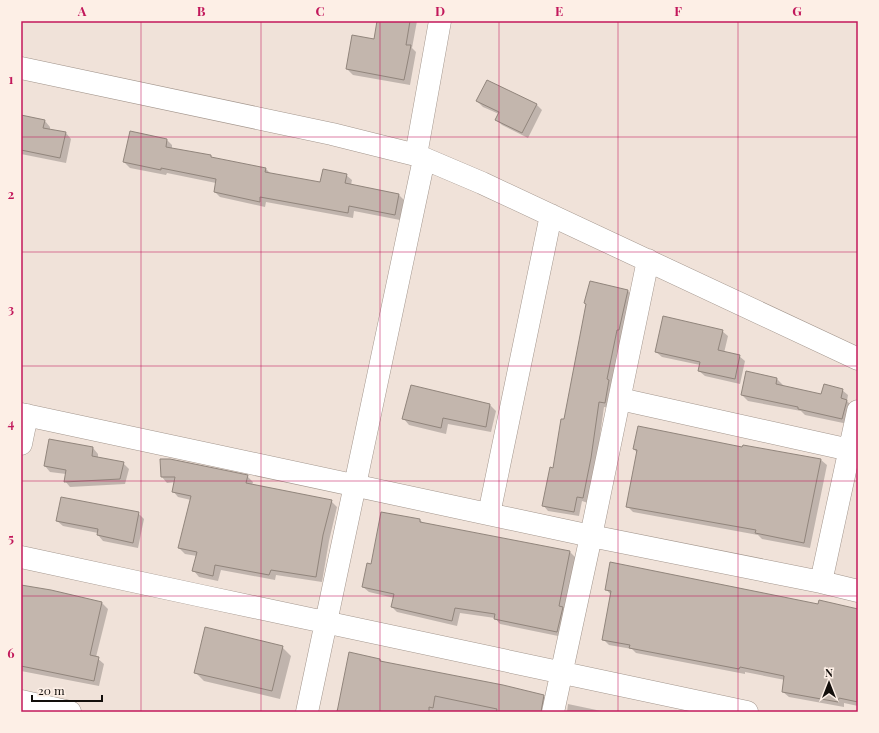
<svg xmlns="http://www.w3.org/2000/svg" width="879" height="733" font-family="'Playfair Display',serif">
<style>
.shadow{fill:#0003}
.building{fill:#c3b6ad;stroke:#91857c}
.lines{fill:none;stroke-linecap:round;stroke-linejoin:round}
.minor-casing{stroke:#a3968d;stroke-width:23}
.minor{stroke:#fff;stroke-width:22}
.grid{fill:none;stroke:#c2185b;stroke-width:1;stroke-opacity:0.55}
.neatline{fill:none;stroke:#c2185b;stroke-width:1.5}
.grid-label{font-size:13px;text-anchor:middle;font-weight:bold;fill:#c2185b}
</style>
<rect width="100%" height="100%" fill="#f0e2d9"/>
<path class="shadow" d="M 378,21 L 417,21 L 412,48 L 416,52 L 410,85 L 353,75 L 347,69 L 375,40 Z
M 477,101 L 536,104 L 542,110 L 528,138 L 502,125 L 496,119 L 499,114 L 483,107 Z
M 21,116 L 45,121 L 50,127 L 50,130 L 66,133 L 71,139 L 66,163 L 21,154 Z
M 167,140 L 172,145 L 172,149 L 211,156 L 213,159 L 266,169 L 271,174 L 321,184 L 346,175 L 352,180 L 351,185 L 398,194 L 404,200 L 400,220 L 354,211 L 353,218 L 266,202 L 265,207 L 220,197 L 215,192 L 216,183 L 167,173 L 166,175 L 130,168 L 124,162 Z
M 591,282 L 628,291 L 633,296 L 610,408 L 604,407 L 596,464 L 588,503 L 582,501 L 579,516 L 548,511 L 543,505 L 554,469 L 565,421 Z
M 722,331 L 728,336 L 724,353 L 739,356 L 745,361 L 740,384 L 705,376 L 699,371 L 700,365 L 662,357 L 656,352 Z
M 777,379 L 783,385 L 782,387 L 822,395 L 842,390 L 848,395 L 847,401 L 852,406 L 848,424 L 805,415 L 801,411 L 748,401 L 742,395 Z
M 412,386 L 490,405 L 496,411 L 491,432 L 448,424 L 446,434 L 409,425 L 404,419 Z
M 50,440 L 93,448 L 98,454 L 98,458 L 123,463 L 129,469 L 125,484 L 70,487 L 65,481 L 66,474 L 50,472 L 45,466 Z
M 634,449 L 821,460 L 827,465 L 810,548 L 762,539 L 758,535 L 633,512 L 628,507 L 637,453 Z
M 247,476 L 253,482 L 252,485 L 331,501 L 337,507 L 329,541 L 322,582 L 276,575 L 275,580 L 221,570 L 218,581 L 199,577 L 194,571 L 197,556 L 185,554 L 179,548 L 191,500 L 178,497 L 173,491 L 175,482 L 167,483 L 162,477 Z
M 138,513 L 144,519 L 138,548 L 103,541 L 98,535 L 98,533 L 63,526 L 57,521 Z
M 420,520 L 423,523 L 570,552 L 576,558 L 563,637 L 500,624 L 495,618 L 460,613 L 457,626 L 397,612 L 392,607 L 394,598 L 369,592 L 363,587 L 372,565 Z
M 21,586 L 51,591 L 102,603 L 108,609 L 96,657 L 104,664 L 99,686 L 21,671 Z
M 606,589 L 819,605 L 858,610 L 858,706 L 844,703 L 844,707 L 789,697 L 783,692 L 785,680 L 745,672 L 745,674 L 636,653 L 632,649 L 609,645 L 603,639 L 611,595 Z
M 282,647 L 291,656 L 280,699 L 204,681 L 195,672 Z
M 380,659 L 383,663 L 543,696 L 549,702 L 547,712 L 336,712 L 337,709 L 339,710 Z
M 568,704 L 606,712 L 567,712 Z"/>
<path class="building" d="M 377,21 L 410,21 L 406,45 L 411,45 L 404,80 L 346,69 L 352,35 L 374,39 Z
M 487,80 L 537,104 L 522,133 L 495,120 L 499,112 L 476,101 Z
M 21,115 L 45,120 L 43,128 L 66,132 L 60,158 L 21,150 Z
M 130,131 L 167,139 L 166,147 L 211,155 L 211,157 L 266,168 L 265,172 L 320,182 L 323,169 L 347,174 L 345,183 L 399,194 L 395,215 L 349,206 L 348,213 L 260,197 L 260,202 L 214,192 L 216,179 L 161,168 L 161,170 L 123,162 Z
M 590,281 L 628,290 L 619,330 L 617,330 L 607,379 L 609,380 L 605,403 L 599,402 L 591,458 L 583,498 L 577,497 L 574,512 L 542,506 L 550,467 L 553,468 L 561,419 L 564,419 L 586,304 L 584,303 Z
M 663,316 L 723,330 L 718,350 L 740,355 L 735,379 L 698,371 L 700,362 L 655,352 Z
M 746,371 L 777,378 L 776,384 L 821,394 L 824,384 L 843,389 L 841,398 L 847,400 L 842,419 L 798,409 L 798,407 L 741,395 Z
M 411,385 L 490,404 L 486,427 L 443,418 L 441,428 L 402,419 Z
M 638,426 L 742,447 L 743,445 L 821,459 L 804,543 L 755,533 L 756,530 L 626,507 L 637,450 L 633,449 Z
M 49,439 L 93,447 L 92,456 L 124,462 L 120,479 L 64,482 L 66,470 L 44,466 Z
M 160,459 L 170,459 L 248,475 L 246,483 L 332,500 L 323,535 L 316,577 L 271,570 L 269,575 L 215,565 L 213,576 L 192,571 L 197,552 L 178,548 L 191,496 L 172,492 L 175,477 L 161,477 Z
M 61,497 L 139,512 L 133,543 L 97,535 L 98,529 L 56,521 Z
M 381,512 L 420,519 L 420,522 L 570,551 L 559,606 L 563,607 L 557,632 L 494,619 L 495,614 L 455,608 L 452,621 L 391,607 L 394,594 L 362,587 L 367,563 L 371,564 Z
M 610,562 L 818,604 L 819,600 L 858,609 L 858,702 L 839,698 L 838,702 L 782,692 L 784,676 L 740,667 L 739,669 L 629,648 L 630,645 L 602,640 L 611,591 L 605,590 Z
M 21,585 L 51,590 L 102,602 L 90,655 L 99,657 L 94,681 L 21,666 Z
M 205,627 L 283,646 L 272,691 L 194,673 Z
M 349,652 L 380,659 L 380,661 L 503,685 L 544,695 L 541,712 L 496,712 L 497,709 L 435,696 L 433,708 L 429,707 L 429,712 L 337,712 Z"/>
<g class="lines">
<defs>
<path id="minor" d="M 21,68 L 332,134 L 416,155 L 482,183 L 858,359
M 416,155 L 440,21
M 620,399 L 850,450
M 21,414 L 591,536 L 821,582 L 858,591
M 21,444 L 27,415
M 489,514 L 551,215
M 21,557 C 263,609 505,662 747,712
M 821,582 L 858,411
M 21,701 L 70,712
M 307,712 L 424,159
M 553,712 L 591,536 L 648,260"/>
</defs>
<use href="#minor" class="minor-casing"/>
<use href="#minor" class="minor"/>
</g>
<path class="grid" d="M 141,21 L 141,712M 261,21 L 261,712M 380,21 L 380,712M 499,21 L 499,712M 618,21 L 618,712M 738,21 L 738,712M 21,137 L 858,137M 21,252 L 858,252M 21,366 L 858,366M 21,481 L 858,481M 21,596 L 858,596"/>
<rect width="879" height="733" fill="none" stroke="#fdefe6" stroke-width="44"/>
<g transform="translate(829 683)" stroke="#fdefe6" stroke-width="3" paint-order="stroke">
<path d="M0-3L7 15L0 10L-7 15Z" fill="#120e0b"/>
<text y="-6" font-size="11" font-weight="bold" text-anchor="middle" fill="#120e0b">N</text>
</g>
<path d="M32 695v6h70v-6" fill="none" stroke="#120e0b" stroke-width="2"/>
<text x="38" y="695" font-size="12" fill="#120e0b" stroke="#fdefe6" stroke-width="3" paint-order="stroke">20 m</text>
<rect x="22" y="22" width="835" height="689" class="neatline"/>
<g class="grid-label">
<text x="82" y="16">A</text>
<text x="201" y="16">B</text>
<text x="320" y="16">C</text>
<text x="440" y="16">D</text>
<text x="559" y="16">E</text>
<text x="678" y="16">F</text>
<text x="797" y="16">G</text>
<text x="11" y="84">1</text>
<text x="11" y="199">2</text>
<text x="11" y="314">3</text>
<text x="11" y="428">4</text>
<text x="11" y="543">5</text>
<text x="11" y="658">6</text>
</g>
</svg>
